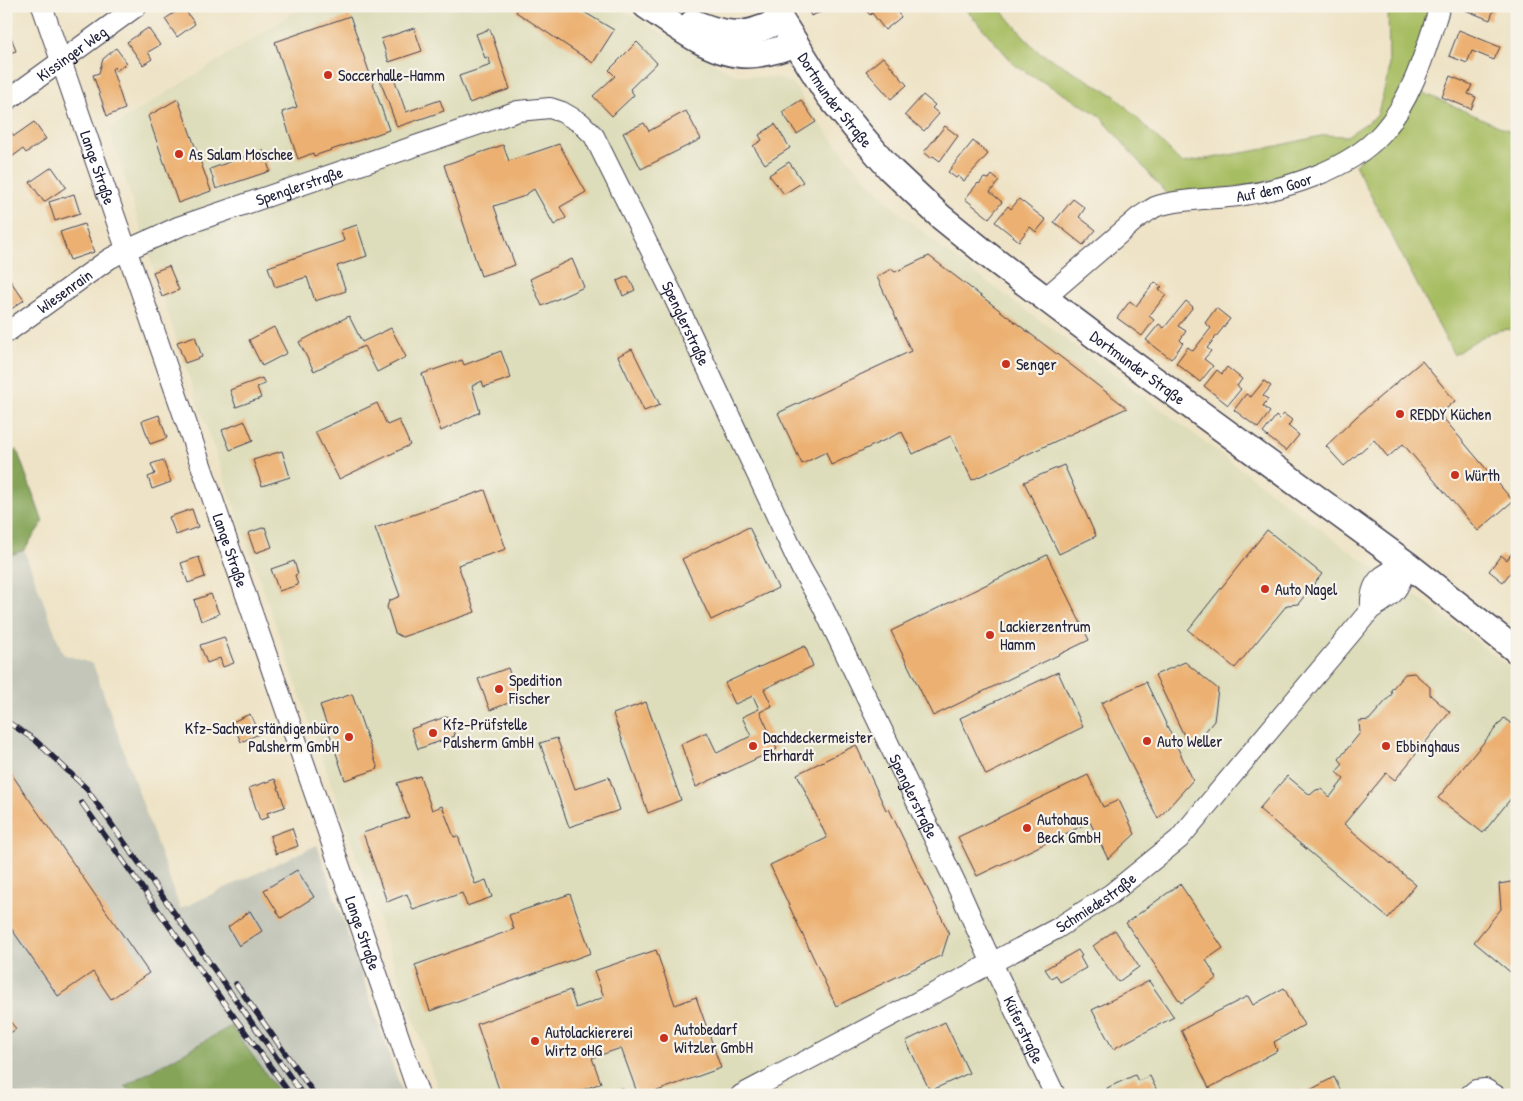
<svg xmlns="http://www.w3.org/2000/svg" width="1523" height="1101" font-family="'Patrick Hand',sans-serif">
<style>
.built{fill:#deddbb}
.industrial{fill:#c3c6b9}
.green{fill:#a7bd62;stroke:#64704e}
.forest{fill:#85a458;stroke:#54634a}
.building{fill:#ecb172}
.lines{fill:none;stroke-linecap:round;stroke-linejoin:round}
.minor-casing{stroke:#413f50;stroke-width:22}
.major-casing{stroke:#413f50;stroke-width:28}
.minor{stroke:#fff;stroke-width:20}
.major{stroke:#fff;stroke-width:25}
.rail-casing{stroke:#22223b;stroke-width:5.5}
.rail{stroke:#f7f3e8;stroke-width:4;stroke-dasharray:11;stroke-linecap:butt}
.poi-dot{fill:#c8321e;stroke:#f7f3e8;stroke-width:2}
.labels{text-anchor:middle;stroke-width:4.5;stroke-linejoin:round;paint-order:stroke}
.street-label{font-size:16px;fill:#22223b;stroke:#f7f3e8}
.poi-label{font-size:16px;fill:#22223b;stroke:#f7f3e8;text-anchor:start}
</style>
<rect width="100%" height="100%" fill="#f7f3e8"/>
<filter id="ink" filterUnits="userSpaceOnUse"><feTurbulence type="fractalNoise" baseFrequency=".02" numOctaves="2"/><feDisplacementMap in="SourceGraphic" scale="10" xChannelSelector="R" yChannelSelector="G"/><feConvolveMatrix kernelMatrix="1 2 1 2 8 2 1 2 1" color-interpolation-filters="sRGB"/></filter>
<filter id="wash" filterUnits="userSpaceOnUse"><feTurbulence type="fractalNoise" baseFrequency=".0096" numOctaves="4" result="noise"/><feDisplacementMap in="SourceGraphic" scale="20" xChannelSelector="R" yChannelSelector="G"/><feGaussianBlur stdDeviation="1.12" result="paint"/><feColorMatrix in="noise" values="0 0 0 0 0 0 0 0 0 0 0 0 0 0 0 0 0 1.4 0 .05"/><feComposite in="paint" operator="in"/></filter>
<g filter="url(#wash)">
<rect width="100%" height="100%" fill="#eee3c6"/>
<path class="built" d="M 305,6 L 616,6 L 735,75 L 778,78 L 792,82 L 820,124 L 860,173 L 892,206 L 949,254 L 1169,415 L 1348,550 L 1435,609 L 1517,673 L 1517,1095 L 440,1095 L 184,363 L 109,129 Z"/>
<path class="industrial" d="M 17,450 L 43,522 L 24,550 L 63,654 L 93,664 L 180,909 L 317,845 L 403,1095 L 281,1095 L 230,1026 L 125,1086 L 135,1095 L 6,1095 L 6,452 Z"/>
<path class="green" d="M 963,6 L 998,6 L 1036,50 L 1115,96 L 1182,163 L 1259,150 L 1325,135 L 1347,136 L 1377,116 L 1389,72 L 1388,6 L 1434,6 L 1416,61 L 1383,123 L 1322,167 L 1256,184 L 1169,197 L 1099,115 L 1016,66 Z
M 1417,90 L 1517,134 L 1517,331 C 1495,324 1471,344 1454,355 L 1355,165 Z"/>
<path class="forest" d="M 17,450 L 43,522 L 24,550 L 6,557 L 6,452 Z
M 231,1026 L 281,1095 L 135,1095 L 125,1086 Z"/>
<g id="blocks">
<path class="building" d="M 520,6 L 574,6 L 614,30 L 593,63 L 516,12 Z
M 807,6 L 830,6 L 830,8 L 811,16 Z
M 863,6 L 893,6 L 901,17 L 885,30 L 872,13 L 870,15 Z
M 1455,6 L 1488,6 L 1494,9 L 1490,20 Z
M 183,7 L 195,24 L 177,37 L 165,19 Z
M 350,16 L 389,130 L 314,156 L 313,153 L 298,159 L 282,112 L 297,107 L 275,42 Z
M 6,23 L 16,51 L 6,54 Z
M 148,28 L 160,45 L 148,52 L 152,59 L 143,65 L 127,42 Z
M 414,28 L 422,51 L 389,62 L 381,39 Z
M 490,29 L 510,89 L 469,103 L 459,76 L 491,65 L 488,57 L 485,58 L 476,34 Z
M 1459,30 L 1500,47 L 1494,60 L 1472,51 L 1467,63 L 1449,56 Z
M 637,42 L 657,63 L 630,89 L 634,95 L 612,116 L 593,96 L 615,76 L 609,70 Z
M 116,48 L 127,63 L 116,71 L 114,67 L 112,69 L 125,109 L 107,116 L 93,75 L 99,73 L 103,59 Z
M 883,57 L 907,85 L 891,99 L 866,71 Z
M 392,72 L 406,112 L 440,100 L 444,111 L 397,127 L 379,77 Z
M 1450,76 L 1472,85 L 1468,94 L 1476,97 L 1471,109 L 1442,97 Z
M 923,95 L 935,105 L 932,108 L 939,114 L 924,131 L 905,115 Z
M 178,99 L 211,191 L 178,203 L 148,116 Z
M 801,100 L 816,122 L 797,134 L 782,112 Z
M 686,111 L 701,139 L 641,169 L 623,133 L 644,123 L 649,131 Z
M 34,122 L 46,139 L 26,153 L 23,149 L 6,161 L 6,135 L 11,132 L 14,136 Z
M 775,124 L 790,148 L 765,164 L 753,146 L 762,140 L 759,135 Z
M 945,126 L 958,136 L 940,161 L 933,156 L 931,158 L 924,152 Z
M 973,141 L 988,154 L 964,181 L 958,176 L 956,178 L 948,172 Z
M 559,144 L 586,192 L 560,207 L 566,218 L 554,225 L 534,189 L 522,197 L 494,206 L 515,265 L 481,276 L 444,165 L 503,145 L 509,161 Z
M 263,150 L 270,171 L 216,189 L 210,169 Z
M 789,162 L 803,182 L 784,194 L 769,175 Z
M 52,167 L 66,187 L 44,202 L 30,182 Z
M 992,175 L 999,181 L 990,192 L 1002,202 L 989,218 L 965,199 L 978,183 L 979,184 L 984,178 L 989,179 Z
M 74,194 L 80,213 L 55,221 L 49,202 Z
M 1019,199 L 1046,220 L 1036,232 L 1030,227 L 1019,241 L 995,222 L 1008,206 L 1011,209 Z
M 1073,199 L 1085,208 L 1079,217 L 1096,230 L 1083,245 L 1054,222 Z
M 84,224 L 94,252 L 70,260 L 60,232 Z
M 357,225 L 367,256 L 337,266 L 346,291 L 315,301 L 307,277 L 275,287 L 268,267 L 344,241 L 341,230 Z
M 929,256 L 1127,408 L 972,480 L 951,436 L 913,454 L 902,432 L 831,465 L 826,452 L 802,464 L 778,413 L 911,351 L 877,277 L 891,269 L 895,272 Z
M 572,259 L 584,287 L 542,306 L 530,279 Z
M 169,266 L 179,290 L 162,297 L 153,272 Z
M 6,275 L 24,300 L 6,313 Z
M 628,276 L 635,290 L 623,296 L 617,281 Z
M 1155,282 L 1162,287 L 1159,289 L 1166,295 L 1149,316 L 1154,320 L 1142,336 L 1117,318 L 1130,301 L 1136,306 Z
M 1186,301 L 1193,307 L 1178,326 L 1186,331 L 1180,340 L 1183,343 L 1171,359 L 1146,340 L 1159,324 L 1164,328 Z
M 1216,308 L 1230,319 L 1207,348 L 1211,351 L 1204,359 L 1213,366 L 1200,382 L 1176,363 L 1188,347 L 1193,351 L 1211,328 L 1205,323 Z
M 349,316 L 362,342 L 391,328 L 406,357 L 377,372 L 364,346 L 314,371 L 299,342 Z
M 274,327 L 287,353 L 262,366 L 249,340 Z
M 195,336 L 202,357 L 185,363 L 177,342 Z
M 632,349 L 660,405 L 644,411 L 618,356 Z
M 501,351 L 511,378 L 484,387 L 482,381 L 472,386 L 480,412 L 441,431 L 422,374 L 462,360 L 464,365 Z
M 1422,361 L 1455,401 L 1440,414 L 1513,501 L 1478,531 L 1403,444 L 1388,457 L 1374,440 L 1344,466 L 1326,446 L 1356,417 Z
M 1227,367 L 1242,379 L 1237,386 L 1241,389 L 1228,405 L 1204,386 L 1217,370 L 1222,374 Z
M 262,378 L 265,384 L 257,387 L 261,398 L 236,407 L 230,390 Z
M 1264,381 L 1271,386 L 1263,396 L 1268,399 L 1263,406 L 1270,412 L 1258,428 L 1234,410 L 1246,394 L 1251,397 Z
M 377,403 L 387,425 L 399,420 L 410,445 L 339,479 L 315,432 Z
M 1284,414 L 1292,420 L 1288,426 L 1299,435 L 1286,451 L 1263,433 L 1276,416 L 1279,419 Z
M 159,415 L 167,438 L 150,444 L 142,421 Z
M 245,421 L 253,441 L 230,450 L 222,430 Z
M 282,451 L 290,477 L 262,486 L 253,460 Z
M 163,460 L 171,482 L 152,489 L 148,477 L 155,474 L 151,464 Z
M 1064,465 L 1096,536 L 1059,554 L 1024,482 Z
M 485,490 L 506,549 L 458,565 L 475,612 L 402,637 L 395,633 L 387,607 L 389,601 L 400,596 L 375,528 Z
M 192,509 L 198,527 L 176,535 L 169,517 Z
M 265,527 L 272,547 L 255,553 L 248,533 Z
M 749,527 L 778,588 L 711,620 L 682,559 Z
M 1267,530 L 1322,574 L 1298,604 L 1287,605 L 1235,668 L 1188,630 Z
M 1513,551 L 1517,555 L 1517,564 L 1503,582 L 1489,571 L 1501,555 L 1507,560 Z
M 1047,555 L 1089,640 L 933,716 L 891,631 Z
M 199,557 L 205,577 L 188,583 L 181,563 Z
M 294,561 L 298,574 L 295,575 L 298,585 L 279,591 L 271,569 Z
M 211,594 L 219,614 L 201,621 L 194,600 Z
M 224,637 L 234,663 L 223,667 L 220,658 L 207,663 L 200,645 Z
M 805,646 L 813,666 L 764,689 L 772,706 L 760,712 L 777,749 L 696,787 L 681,744 L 707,732 L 717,753 L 751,736 L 742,717 L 759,709 L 753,696 L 735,704 L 725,683 Z
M 1185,662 L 1218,689 L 1214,721 L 1199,739 L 1189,746 L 1155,675 Z
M 508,668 L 519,699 L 490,710 L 478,679 Z
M 1058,672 L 1083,727 L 986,775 L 960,718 Z
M 1414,673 L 1430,687 L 1430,695 L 1450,712 L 1395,780 L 1386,773 L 1344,824 L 1416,885 L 1388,918 L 1259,809 L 1287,776 L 1310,795 L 1316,790 L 1321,789 L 1330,797 L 1344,779 L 1336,772 L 1343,764 L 1339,759 L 1360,733 L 1359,721 L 1369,720 L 1392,694 L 1391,690 L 1405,674 Z
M 1146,682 L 1193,780 L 1158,819 L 1101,703 Z
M 352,694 L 378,769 L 345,780 L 320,705 Z
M 646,702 L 681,800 L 648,813 L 613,714 Z
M 250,714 L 259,734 L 241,742 L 232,722 Z
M 448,716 L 455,736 L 418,749 L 411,729 Z
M 1504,718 L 1517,728 L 1517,791 L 1483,833 L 1438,798 Z
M 557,738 L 575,789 L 609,777 L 620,810 L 569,827 L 540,743 Z
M 856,745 L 886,810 L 889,809 L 949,933 L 942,955 L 836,1006 L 770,865 L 827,838 L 797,774 Z
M 6,766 L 149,973 L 111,999 L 93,972 L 58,996 L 6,921 Z
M 1088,775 L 1103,807 L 1119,800 L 1135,834 L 1108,859 L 1090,822 L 977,876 L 958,837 Z
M 420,776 L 432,810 L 442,806 L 454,837 L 458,836 L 475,884 L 486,880 L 492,897 L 467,906 L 462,893 L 413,910 L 407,894 L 387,902 L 363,833 L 409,817 L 397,783 Z
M 275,779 L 285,807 L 267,813 L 269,817 L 260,820 L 249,788 Z
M 292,828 L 298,846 L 276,854 L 270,836 Z
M 297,870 L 314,897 L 281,918 L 264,890 Z
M 1517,881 L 1517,975 L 1515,976 L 1474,942 L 1501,909 L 1499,884 Z
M 1180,884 L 1223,948 L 1206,960 L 1217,978 L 1181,1003 L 1126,923 Z
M 570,894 L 591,953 L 430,1011 L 415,965 L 514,929 L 509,915 Z
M 250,911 L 262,931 L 239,946 L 228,927 Z
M 1115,930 L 1139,967 L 1118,982 L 1093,946 Z
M 656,950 L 675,1005 L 696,997 L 721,1068 L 646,1095 L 638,1095 L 621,1048 L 592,1058 L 601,1083 L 569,1095 L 501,1095 L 477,1024 L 570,990 L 576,1008 L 604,997 L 594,971 Z
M 1078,950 L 1082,956 L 1080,957 L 1086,968 L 1060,982 L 1056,975 L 1051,978 L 1045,969 Z
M 1149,981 L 1174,1017 L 1113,1049 L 1092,1010 Z
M 1284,988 L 1304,1025 L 1274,1042 L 1277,1051 L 1209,1088 L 1181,1030 L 1248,996 L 1253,1005 Z
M 6,1016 L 16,1029 L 6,1036 Z
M 945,1022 L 969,1073 L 930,1091 L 906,1041 Z
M 1135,1075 L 1138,1081 L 1150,1076 L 1159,1095 L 1110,1095 L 1107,1088 Z
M 1334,1077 L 1343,1095 L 1286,1095 L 1299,1088 L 1303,1094 Z
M 623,1088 L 626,1095 L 605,1095 L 605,1094 Z"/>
</g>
</g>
<g filter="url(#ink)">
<use href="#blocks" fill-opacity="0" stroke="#413f50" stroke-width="1"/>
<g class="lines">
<defs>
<g id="minor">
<path id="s1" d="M 42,6 L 419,1095"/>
<path id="s2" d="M 6,101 L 137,6"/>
<path id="s3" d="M 1045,298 L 1139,217 C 1144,214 1150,210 1155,207 C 1175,199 1215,199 1238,196 C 1286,189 1349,170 1382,133 C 1413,98 1426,49 1440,6"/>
<path id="s4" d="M 6,333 L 109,259 C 131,247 155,238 178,227 L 518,111 L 550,108 L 562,112 L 581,123 L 594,136 L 671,291 L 801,568 L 821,603 L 960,892 L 984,946 L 1055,1095"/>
<path d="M 1371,609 C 1369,580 1383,573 1407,564"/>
<path id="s5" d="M 741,1095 L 1056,929 L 1111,894 L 1179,839 L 1371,609 C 1395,595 1399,590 1407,564"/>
<path d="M 1470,1095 L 1476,1090 L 1485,1089 L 1495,1095"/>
</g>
<g id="major">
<path d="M 646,6 C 675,25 711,55 747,55 C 764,55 780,49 796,44"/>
<path id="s6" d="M 775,6 L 781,20 L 828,95 L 860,134 L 890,169 L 941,217 L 993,259 L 1103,342 L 1407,564 L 1517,651"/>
<path d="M 693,22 C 714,31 737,38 759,29 C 766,27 774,23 781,20"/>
</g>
</defs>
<use href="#minor" class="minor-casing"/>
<use href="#major" class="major-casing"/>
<use href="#minor" class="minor"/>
<use href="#major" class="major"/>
<defs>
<path id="rail" d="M 6,721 L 35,740 L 86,788 L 303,1095
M 82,803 L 206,978 L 291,1095
M 236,984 L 315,1095"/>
</defs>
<use href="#rail" class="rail-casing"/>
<use href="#rail" class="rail"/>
</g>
</g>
<g class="poi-dot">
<circle cx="328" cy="75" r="5"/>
<circle cx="179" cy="154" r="5"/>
<circle cx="1006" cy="364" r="5"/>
<circle cx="1400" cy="414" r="5"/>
<circle cx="1455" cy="475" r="5"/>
<circle cx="1265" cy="589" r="5"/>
<circle cx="990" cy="635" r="5"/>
<circle cx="499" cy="689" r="5"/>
<circle cx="433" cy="733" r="5"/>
<circle cx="349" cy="737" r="5"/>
<circle cx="1147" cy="741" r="5"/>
<circle cx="753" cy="746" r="5"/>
<circle cx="1386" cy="746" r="5"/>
<circle cx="1027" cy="828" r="5"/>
<circle cx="664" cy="1038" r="5"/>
<circle cx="535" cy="1041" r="5"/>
</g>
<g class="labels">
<g class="street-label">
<text dy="6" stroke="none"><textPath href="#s2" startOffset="81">Kissinger Weg</textPath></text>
<text dy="6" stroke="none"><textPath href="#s6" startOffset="112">Dortmunder Straße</textPath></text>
<text dy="6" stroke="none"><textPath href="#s1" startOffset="171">Lange Straße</textPath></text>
<text dy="6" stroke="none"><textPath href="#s3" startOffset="264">Auf dem Goor</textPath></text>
<text dy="6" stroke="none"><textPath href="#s4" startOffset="331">Spenglerstraße</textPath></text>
<text dy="6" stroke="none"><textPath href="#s4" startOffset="72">Wiesenrain</textPath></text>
<text dy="6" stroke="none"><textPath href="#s4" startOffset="856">Spenglerstraße</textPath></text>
<text dy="6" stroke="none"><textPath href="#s6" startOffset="518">Dortmunder Straße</textPath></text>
<text dy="6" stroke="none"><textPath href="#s1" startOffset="576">Lange Straße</textPath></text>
<text dy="6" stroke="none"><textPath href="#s4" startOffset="1381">Spenglerstraße</textPath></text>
<text dy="6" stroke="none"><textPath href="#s5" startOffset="404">Schmiedestraße</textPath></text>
<text dy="6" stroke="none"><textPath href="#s1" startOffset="981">Lange Straße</textPath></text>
<text dy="6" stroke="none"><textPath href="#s4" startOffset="1639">Küferstraße</textPath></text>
</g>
<g class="poi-label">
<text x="338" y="81">Soccerhalle-Hamm</text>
<text x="189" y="160">As Salam Moschee</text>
<text x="1016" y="370">Senger</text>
<text x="1410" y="420">REDDY Küchen</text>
<text x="1465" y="481">Würth</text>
<text x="1275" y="595">Auto Nagel</text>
<text x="1000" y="632">Lackierzentrum<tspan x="1000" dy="18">Hamm</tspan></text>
<text x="509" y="686">Spedition<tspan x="509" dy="18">Fischer</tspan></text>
<text x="443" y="730">Kfz-Prüfstelle<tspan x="443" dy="18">Palsherm GmbH</tspan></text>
<text x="339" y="734" text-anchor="end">Kfz-Sachverständigenbüro<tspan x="339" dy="18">Palsherm GmbH</tspan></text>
<text x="763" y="743">Dachdeckermeister<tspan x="763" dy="18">Ehrhardt</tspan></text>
<text x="1157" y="747">Auto Weller</text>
<text x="1396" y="752">Ebbinghaus</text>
<text x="1037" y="825">Autohaus<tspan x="1037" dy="18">Beck GmbH</tspan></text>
<text x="674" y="1035">Autobedarf<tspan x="674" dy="18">Witzler GmbH</tspan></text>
<text x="545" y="1038">Autolackiererei<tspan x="545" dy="18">Wirtz oHG</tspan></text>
</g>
</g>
<rect width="1523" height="1101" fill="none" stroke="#f7f3e8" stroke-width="25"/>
</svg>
